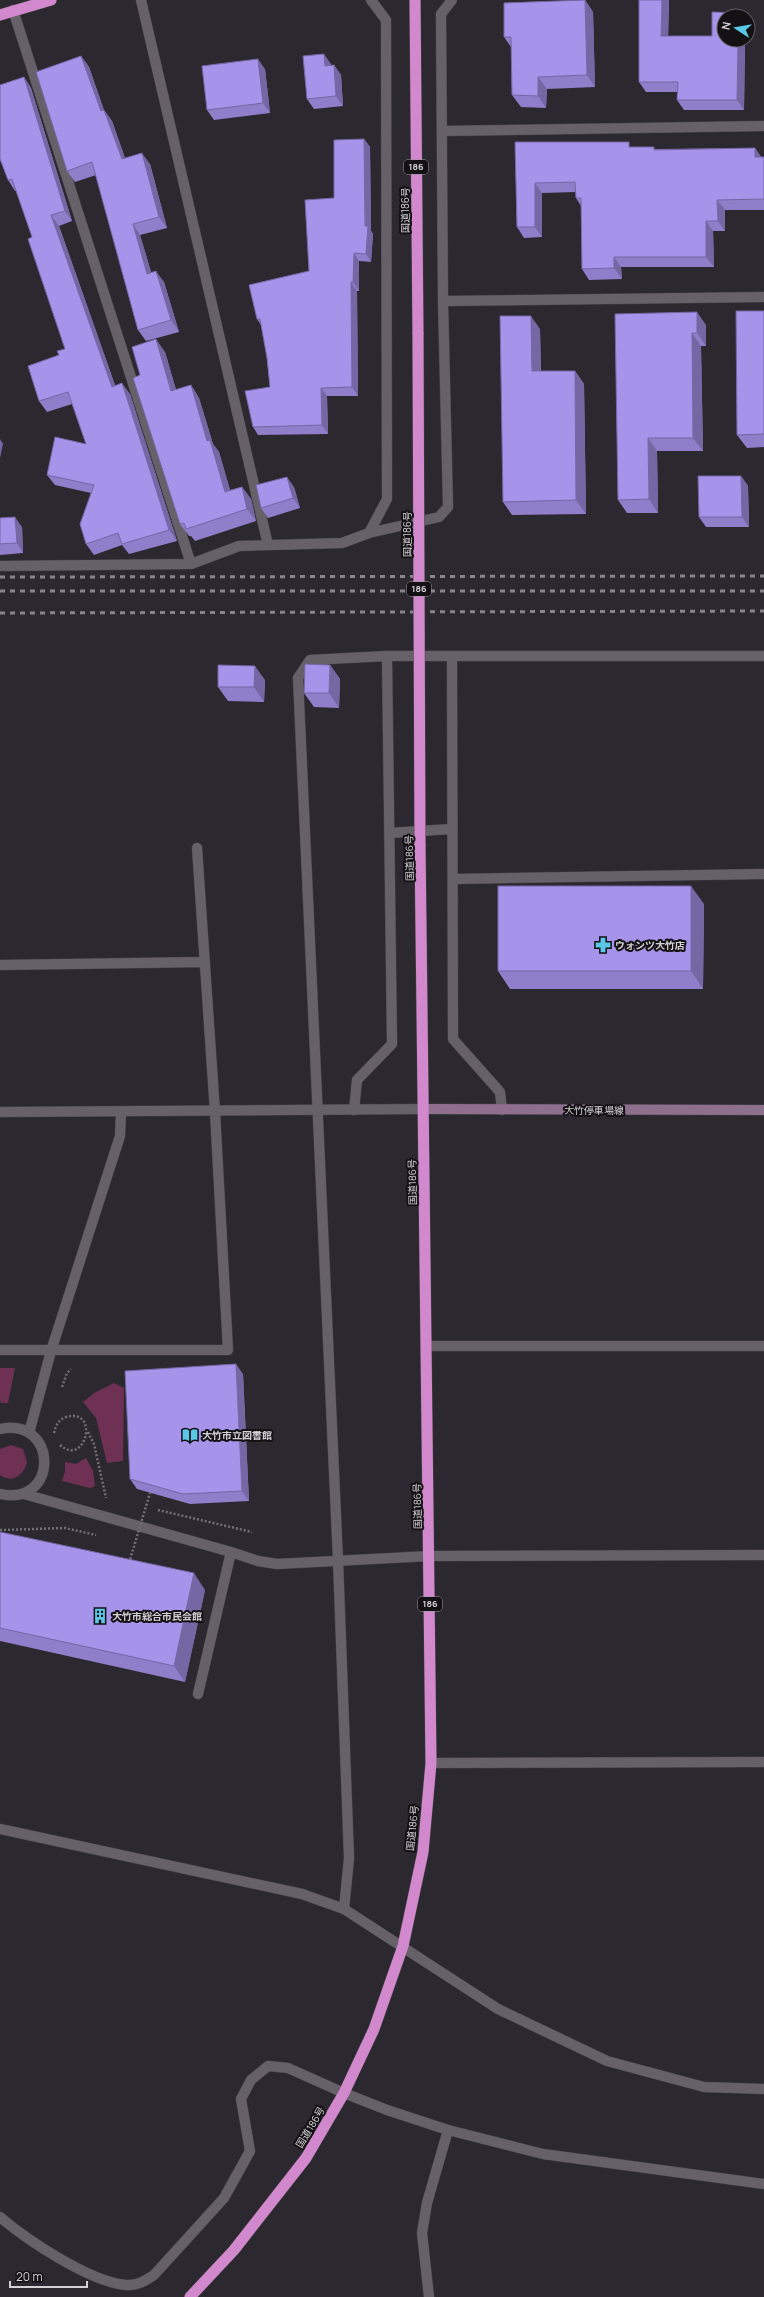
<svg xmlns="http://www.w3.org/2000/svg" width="764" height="2297" font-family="Manrope,'Noto Sans JP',sans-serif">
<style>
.green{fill:#6f3153}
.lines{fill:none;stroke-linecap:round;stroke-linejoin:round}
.service-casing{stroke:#464349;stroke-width:11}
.minor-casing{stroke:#464349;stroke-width:11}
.tertiary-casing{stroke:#464349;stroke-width:11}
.secondary-casing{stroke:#464349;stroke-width:11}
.trunk-casing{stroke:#464349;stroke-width:12}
.path{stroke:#726f75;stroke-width:2.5;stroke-dasharray:2 2;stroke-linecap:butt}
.service{stroke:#666169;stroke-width:10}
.minor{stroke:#666169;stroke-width:10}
.tertiary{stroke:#666169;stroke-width:10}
.secondary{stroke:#8e6f8e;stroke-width:10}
.trunk{stroke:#d288cc;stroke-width:11}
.rail{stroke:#87848a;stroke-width:3;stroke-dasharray:5 5;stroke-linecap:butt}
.trunk-bridge-casing{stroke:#464349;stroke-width:12;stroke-linecap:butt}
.path-bridge{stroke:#726f75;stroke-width:2.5;stroke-dasharray:2 2;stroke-linecap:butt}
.trunk-bridge{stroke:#d288cc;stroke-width:11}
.wall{fill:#8f7ec9}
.shaded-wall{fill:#7467a4}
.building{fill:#a693ea;stroke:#7467a4}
.labels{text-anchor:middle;stroke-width:4;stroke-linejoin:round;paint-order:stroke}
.shield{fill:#131114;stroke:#9a979c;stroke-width:1}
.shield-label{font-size:9px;font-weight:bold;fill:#d4d1d6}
.street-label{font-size:10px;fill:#d4d1d6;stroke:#131114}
.poi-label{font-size:10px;font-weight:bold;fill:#d4d1d6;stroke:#131114;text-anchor:start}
</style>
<rect width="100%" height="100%" fill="#2c282f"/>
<path class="green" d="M 0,1368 L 15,1368 L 8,1403 L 1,1403 L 0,1400 Z
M 114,1383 L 124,1388 L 123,1461 L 107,1463 L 96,1418 L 83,1402 L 94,1393 Z
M 11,1445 L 23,1449 L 27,1462 C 24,1475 13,1484 0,1475 L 0,1449 Z
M 86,1458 L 93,1471 L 95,1486 L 90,1488 L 62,1481 L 65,1472 L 65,1462 L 76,1464 Z"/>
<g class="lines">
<defs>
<path id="service" d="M 0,1429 C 59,1417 59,1507 0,1494
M 29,1433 L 51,1351
M 24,1494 L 231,1552
M 198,1694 L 231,1552 L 258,1561"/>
<path id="minor" d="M 141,0 L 268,545
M 13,10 L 191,564
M 442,131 L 764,126
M 443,301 L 764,297
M 369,533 L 439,517 L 448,507 L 443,301 L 441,14 L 452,0
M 0,566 L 191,564 L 239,546 L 342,543 L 369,533 L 387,499 L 386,20 L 371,0
M 452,656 L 453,1039 L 500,1092 L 502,1110
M 390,833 L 451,829
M 453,879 L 764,874
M 0,965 L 204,962
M 354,1110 L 357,1080 L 392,1044 L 387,656
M 426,1346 L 764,1346
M 0,1350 L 228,1350 L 215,1112 L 197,848
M 51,1351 L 120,1136 L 121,1113
M 258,1561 L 277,1564 L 430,1556 L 764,1555
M 431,1763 L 764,1762
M 0,1829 L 302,1894 L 344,1909 L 498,2009 L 607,2061 L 704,2087 L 764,2089
M 344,1909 L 349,1858 L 338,1560 L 298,678 L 310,660 L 387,656 L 764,656
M 0,2217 C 27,2240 90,2282 126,2285 C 137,2286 145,2281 154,2275 L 224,2198 L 250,2151 L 241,2099 L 251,2080 L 268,2066 L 288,2068 L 344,2093
M 429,2297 L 422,2233 L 427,2203 L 448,2130"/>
<path id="tertiary" d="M 0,1112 L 423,1109
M 344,2093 L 387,2110 L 448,2130 L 543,2154 L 764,2184"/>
<path id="secondary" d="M 423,1109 L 764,1110"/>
<path id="trunk" d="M 415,0 L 418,334
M 0,15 L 51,0
M 190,2297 L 234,2250 L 306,2158 L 344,2093 L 374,2029 L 403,1946 L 423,1852 L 431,1763 L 420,844"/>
</defs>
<use href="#service" class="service-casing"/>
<use href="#minor" class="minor-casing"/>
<use href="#tertiary" class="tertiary-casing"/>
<use href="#secondary" class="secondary-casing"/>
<use href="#trunk" class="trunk-casing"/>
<path class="path" d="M 62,1387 L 67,1373 L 71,1369
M 88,1432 L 94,1444 L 106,1498
M 54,1433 C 56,1425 58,1420 66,1417 C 100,1407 86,1468 60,1445
M 158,1510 L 252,1532
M 0,1530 L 65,1528 L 96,1535"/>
<use href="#service" class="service"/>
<use href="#minor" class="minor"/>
<use href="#tertiary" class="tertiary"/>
<use href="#secondary" class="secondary"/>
<use href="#trunk" class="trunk"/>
<path class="rail" d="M 0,577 L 764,576
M 0,591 L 764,591
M 0,613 L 764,611"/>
<defs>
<path id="trunk-bridge" d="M 418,334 L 420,844"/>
</defs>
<use href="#trunk-bridge" class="trunk-bridge-casing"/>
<path class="path-bridge" d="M 129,1563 L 150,1493"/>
<use href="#trunk-bridge" class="trunk-bridge"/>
</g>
<path class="wall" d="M 585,0 L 593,12 L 595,87 L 547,89 L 546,108 L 521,107 L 512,95 L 511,47 L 504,37 Z
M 639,0 L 669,0 L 668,36 L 712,36 L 712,12 L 738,13 L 740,16 L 724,16 L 724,40 L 745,40 L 744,110 L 684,110 L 677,100 L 677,92 L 646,92 L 639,82 Z
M 81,56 L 89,67 L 104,110 L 112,121 L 125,158 L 150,164 L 167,228 L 140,235 L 151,272 L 164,282 L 179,332 L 146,341 L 138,330 L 96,175 L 75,182 L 67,171 Z
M 331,64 L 331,65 L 334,65 L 341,75 L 343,106 L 314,109 L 307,99 Z
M 265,69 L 270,113 L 214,120 L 207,110 Z
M 24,77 L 31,88 L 72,221 L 59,226 L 115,385 L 130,394 L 177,541 L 129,554 L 122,545 L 94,555 L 86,544 L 91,493 L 55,485 L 47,475 L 86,444 L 72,404 L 47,412 L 39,401 L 59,355 L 65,349 L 32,237 L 16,191 L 15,191 L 8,180 Z
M 364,139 L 370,147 L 371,231 L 373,234 L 371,262 L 359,261 L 359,291 L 357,291 L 358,396 L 327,396 L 328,434 L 258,435 L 253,427 L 270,387 L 267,358 L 261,325 L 257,319 L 309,271 L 334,198 Z
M 515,142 L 632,147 L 656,149 L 755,148 L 761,157 L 764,157 L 764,210 L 725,210 L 725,231 L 713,231 L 714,267 L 621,267 L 622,279 L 589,280 L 582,269 L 581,206 L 576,198 L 576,192 L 542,193 L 542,237 L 524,238 L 517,227 Z
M 764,311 L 764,447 L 747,448 L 737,435 Z
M 615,314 L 706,325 L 706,346 L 701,346 L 703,451 L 657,451 L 658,513 L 627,513 L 618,500 Z
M 540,329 L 541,371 L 575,371 L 584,384 L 586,514 L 512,515 L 503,502 Z
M 165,352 L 176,390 L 191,385 L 199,398 L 213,444 L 219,452 L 230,490 L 242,487 L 251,499 L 256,521 L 195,541 L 191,536 L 189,536 L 180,524 L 140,375 Z
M 741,476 L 748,486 L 749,527 L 706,527 L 699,517 Z
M 294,487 L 300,508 L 268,518 L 261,508 Z
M 0,518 L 22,527 L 23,553 L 0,555 Z
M 330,665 L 340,679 L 339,708 L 314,707 L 304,693 Z
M 265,680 L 264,702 L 228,701 L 218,687 Z
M 704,904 L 703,989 L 510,989 L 498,971 Z
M 243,1374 L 249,1501 L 190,1504 L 137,1489 L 130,1479 Z
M 0,1532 L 205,1590 L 185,1682 L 0,1641 Z"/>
<path class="shaded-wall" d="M 585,0 L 593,12 L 595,87 L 587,75 Z
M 662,0 L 669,0 L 668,46 L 661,36 Z
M 738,40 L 745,40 L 744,110 L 737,100 Z
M 324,54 L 331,64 L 332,76 L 325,66 Z
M 81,56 L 89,67 L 108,123 L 101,111 Z
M 258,59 L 265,69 L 270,113 L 263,103 Z
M 334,65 L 341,75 L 343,106 L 336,96 Z
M 24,77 L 31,88 L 72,221 L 65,211 Z
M 538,77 L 547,89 L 546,108 L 538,96 Z
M 104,110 L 112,121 L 129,170 L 122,159 Z
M 364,139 L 370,147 L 371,231 L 373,234 L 371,262 L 366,254 Z
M 755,148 L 762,158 L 755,157 Z
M 142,153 L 150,164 L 167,228 L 159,217 Z
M 535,183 L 542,193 L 542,237 L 535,227 Z
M 717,200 L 725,210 L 725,231 L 718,221 Z
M 51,215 L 59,226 L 119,397 L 112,387 Z
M 706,221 L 713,231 L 714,267 L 706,257 Z
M 133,224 L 140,235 L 155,285 L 147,274 Z
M 354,253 L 359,261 L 359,291 L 353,282 Z
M 614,257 L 621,267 L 622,279 L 614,268 Z
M 156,271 L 164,282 L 179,332 L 171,320 Z
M 351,282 L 357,291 L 358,396 L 352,387 Z
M 697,312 L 706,325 L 706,346 L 697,333 Z
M 531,316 L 540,329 L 541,384 L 532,371 Z
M 692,333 L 701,346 L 703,451 L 693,438 Z
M 156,339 L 165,352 L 180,403 L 171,391 Z
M 575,371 L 584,384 L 586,514 L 576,500 Z
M 122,383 L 130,394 L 177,541 L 169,530 Z
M 191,385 L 199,398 L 213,444 L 219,452 L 234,504 L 225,492 L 207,441 Z
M 321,388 L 327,396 L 328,434 L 322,425 Z
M 648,438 L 657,451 L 658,513 L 649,499 Z
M 0,439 L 3,444 L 0,458 Z
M 741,476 L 748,486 L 749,527 L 742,517 Z
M 287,477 L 294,487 L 300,508 L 293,498 Z
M 242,487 L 251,499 L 256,521 L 247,509 Z
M 15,517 L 22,527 L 23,553 L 17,543 Z
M 330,665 L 340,679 L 339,708 L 329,693 Z
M 255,666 L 265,680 L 264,702 L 254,687 Z
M 691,886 L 704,904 L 703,989 L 691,971 Z
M 236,1364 L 243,1374 L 249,1501 L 242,1491 Z
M 194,1573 L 205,1590 L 185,1682 L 174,1666 Z"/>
<path class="building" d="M 585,0 L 587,75 L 538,77 L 538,96 L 512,95 L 511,37 L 504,37 L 504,3 Z
M 639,0 L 662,0 L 661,36 L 712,36 L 712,12 L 738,13 L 738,16 L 724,16 L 724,40 L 738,40 L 737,100 L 677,100 L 678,82 L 639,82 Z
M 324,54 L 325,66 L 334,65 L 336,96 L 307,99 L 303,56 Z
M 81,56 L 101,111 L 104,110 L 122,159 L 142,153 L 159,217 L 133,224 L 147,274 L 156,271 L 171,320 L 138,330 L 92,162 L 67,171 L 36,72 Z
M 258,59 L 263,103 L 207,110 L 202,66 Z
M 24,77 L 65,211 L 51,215 L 112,387 L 122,383 L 169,530 L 122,544 L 118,533 L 86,544 L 80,524 L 94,485 L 47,475 L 55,437 L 86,444 L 68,392 L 39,401 L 28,366 L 59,355 L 57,351 L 65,349 L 28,239 L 32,237 L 12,179 L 8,180 L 0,159 L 0,85 Z
M 364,139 L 365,226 L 368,226 L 366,254 L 354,253 L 353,282 L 351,282 L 352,387 L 321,388 L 322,425 L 253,427 L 245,391 L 270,387 L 267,358 L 260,319 L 257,319 L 249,285 L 309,271 L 305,200 L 334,198 L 334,140 Z
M 515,142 L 629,142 L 629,147 L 654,147 L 654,150 L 755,148 L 755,157 L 764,157 L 764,199 L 717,200 L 718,221 L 706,221 L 706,257 L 614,257 L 614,268 L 582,269 L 581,198 L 576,198 L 575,182 L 535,183 L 535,227 L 517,227 Z
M 736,311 L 764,311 L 764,434 L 737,435 Z
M 697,312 L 697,333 L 692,333 L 693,438 L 648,438 L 649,499 L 618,500 L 615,314 Z
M 500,316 L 531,316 L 532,371 L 575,371 L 576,500 L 503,502 Z
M 156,339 L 171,391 L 191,385 L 207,441 L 210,440 L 225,492 L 242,487 L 247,509 L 186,529 L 184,523 L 180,524 L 133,378 L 140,375 L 132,347 Z
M 698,476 L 741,476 L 742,517 L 699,517 Z
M 287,477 L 293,498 L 261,508 L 256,485 Z
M 15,517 L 17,543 L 0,544 L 0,518 Z
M 305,664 L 330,665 L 329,693 L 304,693 Z
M 218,665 L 255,666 L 254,687 L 218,687 Z
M 498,886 L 691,886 L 691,971 L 498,971 Z
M 236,1364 L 242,1491 L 183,1494 L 130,1479 L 125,1371 Z
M 0,1532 L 194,1573 L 174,1666 L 0,1628 Z"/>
<defs>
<symbol id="pharmacy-bare" viewBox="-9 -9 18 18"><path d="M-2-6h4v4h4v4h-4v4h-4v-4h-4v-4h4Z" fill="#5bc8e7" stroke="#131114" stroke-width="2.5" paint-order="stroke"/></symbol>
<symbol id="library-bare" viewBox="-9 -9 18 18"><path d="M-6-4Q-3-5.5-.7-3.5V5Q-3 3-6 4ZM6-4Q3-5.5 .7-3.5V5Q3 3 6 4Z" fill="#5bc8e7" stroke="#131114" stroke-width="2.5" paint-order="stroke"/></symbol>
<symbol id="building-bare" viewBox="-9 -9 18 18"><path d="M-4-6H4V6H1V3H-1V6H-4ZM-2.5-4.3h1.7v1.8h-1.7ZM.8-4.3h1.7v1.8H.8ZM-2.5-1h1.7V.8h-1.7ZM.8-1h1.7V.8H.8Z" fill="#5bc8e7" stroke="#131114" stroke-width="2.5" paint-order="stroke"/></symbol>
</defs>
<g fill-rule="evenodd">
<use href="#pharmacy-bare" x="592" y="934" width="22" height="22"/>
<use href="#library-bare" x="179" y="1424" width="22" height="22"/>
<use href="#building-bare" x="89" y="1605" width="22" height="22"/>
</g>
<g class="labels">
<g class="shield">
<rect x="404" y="160" width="24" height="14" rx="3"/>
<rect x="407" y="582" width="24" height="14" rx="3"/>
<rect x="418" y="1597" width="24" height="14" rx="3"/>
</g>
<g class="shield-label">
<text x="416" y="170">186</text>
<text x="419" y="592">186</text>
<text x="430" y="1607">186</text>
</g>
<g class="street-label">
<text transform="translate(405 210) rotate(-90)" y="4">国道186号</text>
<text transform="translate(407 534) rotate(-90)" y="4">国道186号</text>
<text transform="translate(409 858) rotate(-91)" y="4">国道186号</text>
<text x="594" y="1114">大竹停車場線</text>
<text transform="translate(412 1182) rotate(-91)" y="4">国道186号</text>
<text transform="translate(417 1506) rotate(-91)" y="4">国道186号</text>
<text transform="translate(412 1828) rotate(-84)" y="4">国道186号</text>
<text transform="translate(310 2127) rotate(-59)" y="4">国道186号</text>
</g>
<g class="poi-label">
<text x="615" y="949">ウォンツ大竹店</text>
<text x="202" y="1439">大竹市立図書館</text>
<text x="112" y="1620">大竹市総合市民会館</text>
</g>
</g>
<g transform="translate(736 28) rotate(282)"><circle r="19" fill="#131114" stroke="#605e62"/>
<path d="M0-3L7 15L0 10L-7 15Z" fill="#5bc8e7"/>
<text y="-6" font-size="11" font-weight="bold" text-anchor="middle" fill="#d4d1d6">N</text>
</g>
<path d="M10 2281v6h77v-6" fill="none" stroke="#d4d1d6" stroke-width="2"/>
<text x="16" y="2281" font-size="12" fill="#d4d1d6" stroke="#131114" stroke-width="3" paint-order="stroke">20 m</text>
</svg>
